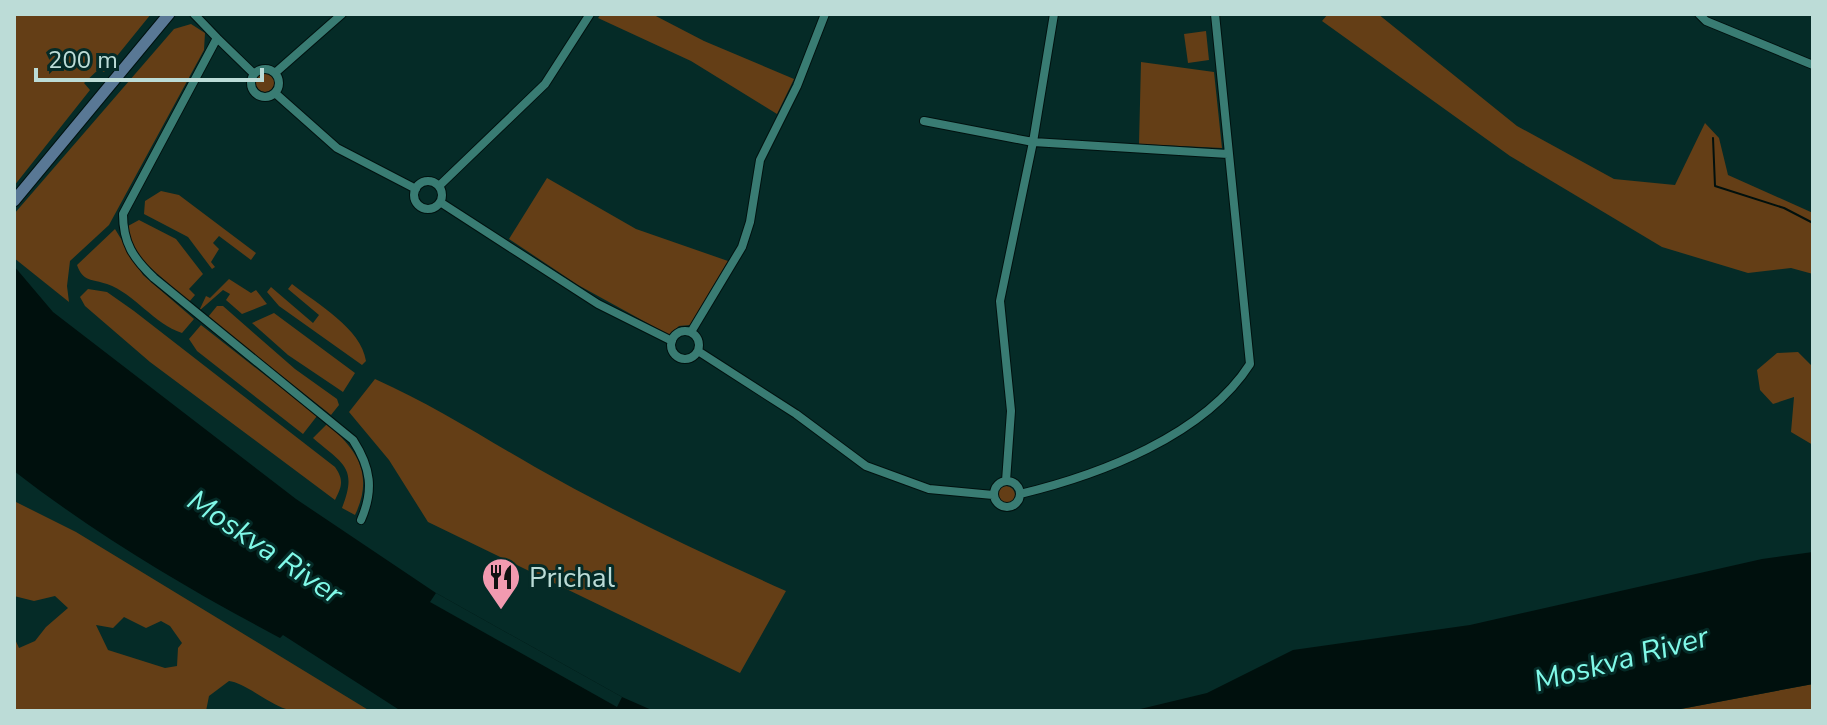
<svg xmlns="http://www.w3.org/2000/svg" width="1827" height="725" font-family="'Nunito Sans',sans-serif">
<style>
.green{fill:#643e16;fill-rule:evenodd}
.water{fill:#00100d}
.pier{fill:#052b27}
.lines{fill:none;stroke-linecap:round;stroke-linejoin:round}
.stream{stroke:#00100d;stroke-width:2}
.minor-casing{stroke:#00110f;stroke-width:10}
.secondary-casing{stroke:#00110f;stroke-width:13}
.minor{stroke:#397c73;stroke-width:8}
.secondary{stroke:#597895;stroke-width:11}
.labels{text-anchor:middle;stroke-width:6;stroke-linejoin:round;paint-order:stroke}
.poi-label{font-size:28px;fill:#bcdcd7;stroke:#052b27;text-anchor:start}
.water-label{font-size:30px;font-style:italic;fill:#80f9e8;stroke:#052b27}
</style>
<rect width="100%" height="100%" fill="#052b27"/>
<path class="green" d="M 14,14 L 151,14 L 104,72 L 99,69 L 84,83 L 90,90 L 14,186 Z
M 601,14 L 652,14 L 704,41 L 794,79 L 777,114 L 691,61 L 598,18 Z
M 1328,14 L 1378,14 L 1517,126 L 1614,179 L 1675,185 L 1705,123 L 1719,138 L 1728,175 L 1813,213 L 1813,274 L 1791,268 L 1748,273 L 1662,247 L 1510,156 L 1322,21 Z
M 191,24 L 205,33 L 204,50 L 109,225 L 70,261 L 67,286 L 69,302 L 14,258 L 14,214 L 174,29 Z
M 1206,31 L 1209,60 L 1188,63 L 1184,34 Z
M 1141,62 L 1214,72 L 1222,148 L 1139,144 Z
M255 82a10 10 0 1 1 20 0a10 10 0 1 1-20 0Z
M 547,178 L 636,229 L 728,261 L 690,325 L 679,326 L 669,335 L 578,285 L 509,239 Z
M 161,191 L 179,195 L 256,253 L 251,260 L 219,236 L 213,243 L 219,249 L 211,262 L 215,267 L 212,269 L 188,237 L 144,214 L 145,201 Z
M 139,220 L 176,239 L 203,274 L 189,289 L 195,295 L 189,302 L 143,261 L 128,237 L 128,226 Z
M 115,229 L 143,275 L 194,319 L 182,333 C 154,324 135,294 107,284 C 92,279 83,282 77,265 Z
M 229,279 L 251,293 L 256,290 L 267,304 L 242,314 L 226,300 L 230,294 L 223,290 L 199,311 L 206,296 L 210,298 Z
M 292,284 C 317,304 361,328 366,361 L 362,365 L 279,306 L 267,292 L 271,287 L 313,323 L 319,315 L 288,289 Z
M 88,289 L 107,292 L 134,311 L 335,467 C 344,480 342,486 335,500 L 150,362 L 85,306 L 80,297 Z
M 217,306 L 223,306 L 295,369 L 337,399 L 339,405 L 331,415 L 208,317 Z
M 274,313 L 355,373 L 343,392 L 288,355 L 252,323 Z
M 201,325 L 317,416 L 303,434 L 197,351 L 189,339 Z
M 1798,352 L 1813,367 L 1813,445 L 1791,432 L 1794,397 L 1773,404 L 1760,390 L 1757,370 L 1777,353 Z
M 375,379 C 431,404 481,436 535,467 C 616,513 701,553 786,591 L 740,673 L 428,522 L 389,460 L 349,412 Z
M 327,424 C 358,450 374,475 355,515 L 342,508 C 358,467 343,464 313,438 Z
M997 495a9 9 0 1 1 18 0a9 9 0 1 1-18 0Z
M 14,501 L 76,532 L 370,711 C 345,711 309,717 286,709 C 268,703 243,682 229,681 L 209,696 L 206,711 L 14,711 L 14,637 L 19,648 L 35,641 L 46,627 L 68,608 L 55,596 L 34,601 L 14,596 ZM 124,617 L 146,628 L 161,621 L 170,626 L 182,643 L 178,648 L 177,666 L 165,668 L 108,650 L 96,625 L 113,628 Z
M 1813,684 L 1813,711 L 1670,711 Z"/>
<path class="water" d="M 14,266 L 53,312 L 296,499 L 436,593 L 622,697 L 654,711 L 401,711 L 283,635 L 280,638 C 186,588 98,536 14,471 Z
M 1813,552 L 1813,684 L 1670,711 L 1132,711 L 1207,693 L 1293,650 L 1470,625 L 1762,559 Z"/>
<path class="pier" d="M 436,593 L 622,697 L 617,707 L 430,602 Z"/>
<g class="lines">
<path class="stream" d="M 1713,138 L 1715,186 L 1784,208 L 1813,223"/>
<defs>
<path id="minor" d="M 194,14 L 217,38 L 123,214 C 123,243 133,258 154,278 L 353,440 C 371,468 374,490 361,520
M 1699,14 L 1706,21 L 1813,65
M 217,38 L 254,74
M251 83a14 14 0 1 1 28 0a14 14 0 1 1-28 0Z
M 275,73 L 342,14
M 275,93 L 337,148 L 416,189
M 924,121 L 1033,142 L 1228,154
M414 195a14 14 0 1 1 28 0a14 14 0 1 1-28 0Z
M 439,186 L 545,84 L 590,14
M 440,202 L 598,304 L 672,341
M671 345a14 14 0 1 1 28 0a14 14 0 1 1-28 0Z
M 691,332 L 742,247 L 750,222 L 760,160 L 797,86 L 825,14
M 698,351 L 796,414 L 866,466 L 929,489 L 993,495
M994 494a13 13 0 1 1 26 0a13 13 0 1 1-26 0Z
M 1006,481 L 1011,411 L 1000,301 L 1033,142 L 1054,14
M 1020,494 C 1099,475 1204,436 1250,364 L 1215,14"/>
<path id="secondary" d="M 14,201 L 169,14"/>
</defs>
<use href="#minor" class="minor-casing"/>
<use href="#secondary" class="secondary-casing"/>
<use href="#minor" class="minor"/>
<use href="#secondary" class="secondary"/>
</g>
<defs>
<symbol id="restaurant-pin" viewBox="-11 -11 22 30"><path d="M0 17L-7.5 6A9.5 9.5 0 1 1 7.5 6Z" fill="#f29ab0" stroke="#052b27"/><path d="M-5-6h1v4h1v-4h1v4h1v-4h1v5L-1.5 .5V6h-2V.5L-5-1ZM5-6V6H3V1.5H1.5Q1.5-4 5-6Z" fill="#111"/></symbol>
</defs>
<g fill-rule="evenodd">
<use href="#restaurant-pin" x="479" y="555" width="44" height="60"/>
</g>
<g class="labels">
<g class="poi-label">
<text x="529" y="587">Prichal</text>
</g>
<g class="water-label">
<text transform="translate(265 547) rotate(34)" y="10">Moskva River</text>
<text transform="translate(1621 659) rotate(-15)" y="10">Moskva River</text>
</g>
</g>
<rect width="1827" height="725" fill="none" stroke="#bcdcd7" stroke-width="32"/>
<path d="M36 68v12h226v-12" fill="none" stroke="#bcdcd7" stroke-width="4"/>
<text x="48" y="68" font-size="24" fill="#bcdcd7" stroke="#052b27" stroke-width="6" paint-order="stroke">200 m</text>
</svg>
